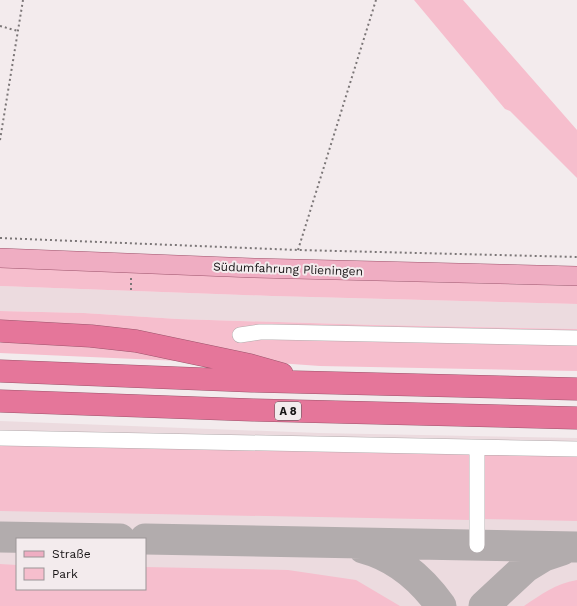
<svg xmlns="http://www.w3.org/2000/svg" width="577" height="606" font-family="'Work Sans',sans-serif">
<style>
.built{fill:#ecdbdf;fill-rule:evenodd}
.green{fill:#f6becd}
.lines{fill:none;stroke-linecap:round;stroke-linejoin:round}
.taxiway{stroke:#b2acad;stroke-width:31}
.minor-casing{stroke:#b2aaac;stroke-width:16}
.major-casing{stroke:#9d546c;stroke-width:20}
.highway-casing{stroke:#9d546c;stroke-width:23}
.path{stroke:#7b7677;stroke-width:2;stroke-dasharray:2 3;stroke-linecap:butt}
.minor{stroke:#fff;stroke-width:15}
.major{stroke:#efadc2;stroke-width:19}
.highway{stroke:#e5769a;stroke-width:22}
.labels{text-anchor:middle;stroke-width:4;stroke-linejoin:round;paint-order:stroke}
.shield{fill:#f3ebed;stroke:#5a5556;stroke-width:1}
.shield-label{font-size:11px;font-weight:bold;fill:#181516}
.street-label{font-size:12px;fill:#181516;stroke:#f3ebed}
</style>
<rect width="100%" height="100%" fill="#f3ebed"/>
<path class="built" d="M 0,286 L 272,296 L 577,304 L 577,329 L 375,325 L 178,319 L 84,313 L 0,311 Z
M 0,421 L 319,433 L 577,438 L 577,606 L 0,606 ZM 17,539 L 145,539 L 145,589 L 17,589 Z"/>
<path class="green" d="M 414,0 L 463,0 L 577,130 L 577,178 L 510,111 L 505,109 Z
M 0,267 L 274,278 L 577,286 L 577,304 L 272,296 L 0,286 Z
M 0,311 L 84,313 L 178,319 L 375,325 L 577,329 L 577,371 L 320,366 L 278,363 L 0,325 Z
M 8,341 L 118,346 L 181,361 L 0,353 L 0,343 Z
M 0,442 L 470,452 L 472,520 L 0,511 Z
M 577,452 L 577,521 L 481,519 L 484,456 L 486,454 Z
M 0,564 L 17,565 L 17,589 L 145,589 L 145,567 L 288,570 L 356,580 L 400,606 L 0,606 Z
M 577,580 L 577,606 L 524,606 C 542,594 555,584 577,580 Z"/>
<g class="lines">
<path class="taxiway" d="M 0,537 L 120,539
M 145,539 L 577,547
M 363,548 C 397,557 421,578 441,606
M 484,606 L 526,567 L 544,556 L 562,550"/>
<defs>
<path id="minor" d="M 240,335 L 260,332 L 272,332 L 577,338
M 0,438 L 577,449
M 477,545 L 477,448"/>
<path id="major" d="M 0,258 L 254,268 L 577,276"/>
<path id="highway" d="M 0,331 L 91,336 L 136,341 L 250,365 L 282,374
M 0,371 L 252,381 L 577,389
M 0,401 L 253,410 L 577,418"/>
</defs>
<use href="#minor" class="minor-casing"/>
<use href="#major" class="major-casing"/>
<use href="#highway" class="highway-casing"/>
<path class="path" d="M 0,26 L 18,31
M 0,140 L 23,0
M 0,238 L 298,250 L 577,257
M 298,250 L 376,0
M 131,290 L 131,277"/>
<use href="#minor" class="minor"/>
<use href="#major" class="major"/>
<use href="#highway" class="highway"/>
</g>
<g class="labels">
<rect class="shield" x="275" y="402" width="26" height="18" rx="3"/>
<g class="shield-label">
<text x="288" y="415">A 8</text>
</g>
<g class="street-label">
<text transform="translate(288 269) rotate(2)" y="4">Südumfahrung Plieningen</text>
</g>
</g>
<rect x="16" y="538" width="130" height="52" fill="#f3ebed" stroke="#9b9597"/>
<rect x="24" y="551" width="20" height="6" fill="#efadc2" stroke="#9b9597"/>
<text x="52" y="558" font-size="12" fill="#181516">Straße</text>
<rect x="24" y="568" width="20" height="12" fill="#f6becd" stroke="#9b9597"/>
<text x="52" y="578" font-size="12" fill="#181516">Park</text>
</svg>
